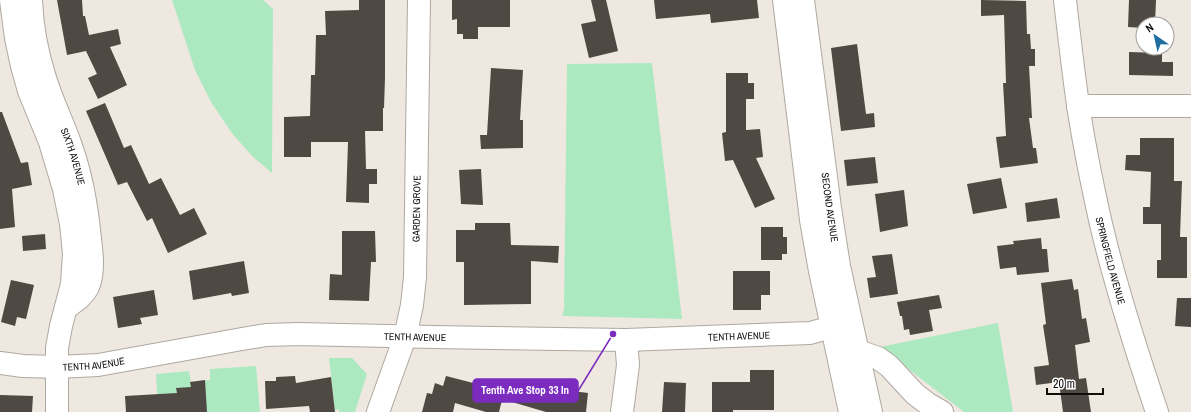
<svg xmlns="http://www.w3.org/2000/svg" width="1191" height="412" font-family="'Archivo Narrow',sans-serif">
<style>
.green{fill:#ace9c1}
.building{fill:#4e4942}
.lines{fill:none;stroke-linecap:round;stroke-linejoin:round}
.minor-casing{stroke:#aea8a0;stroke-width:24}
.minor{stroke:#fff;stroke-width:22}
.labels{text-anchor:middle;stroke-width:4;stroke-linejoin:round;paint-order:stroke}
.street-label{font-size:10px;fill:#100e0b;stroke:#fff}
.leader{fill:none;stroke:#7b2cbf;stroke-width:1.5}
.callout-dot{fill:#7b2cbf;stroke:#fff;stroke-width:1.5}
.callout{fill:#7b2cbf;stroke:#7b2cbf;stroke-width:1.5}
.callout-label{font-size:11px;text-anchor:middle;font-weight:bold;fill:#fff}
</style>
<rect width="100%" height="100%" fill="#efe8e0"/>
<path class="green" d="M 172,0 L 263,0 L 273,9 L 272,173 L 252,156 L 231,132 L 211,102 L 195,70 Z
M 652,63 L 682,319 L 562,316 L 564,309 L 567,64 Z
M 998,323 L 1013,412 L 964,412 L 880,347 Z
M 329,358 L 352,358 L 367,374 L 355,412 L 339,412 L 339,409 L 335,410 Z
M 256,366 L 260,412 L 158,412 L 156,374 L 189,371 L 191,382 L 210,380 L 210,369 Z"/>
<path class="building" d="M 57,0 L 82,0 L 83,16 L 85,16 L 89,35 L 118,29 L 121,44 L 110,47 L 127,85 L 98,99 L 88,78 L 97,74 L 86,51 L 67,55 Z
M 359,0 L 385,0 L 385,78 L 384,108 L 383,108 L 383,131 L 365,131 L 366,169 L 377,169 L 377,184 L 369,184 L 369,203 L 346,202 L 348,142 L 311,142 L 311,157 L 284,157 L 284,117 L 310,116 L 311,75 L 315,75 L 316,35 L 326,35 L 325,11 L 359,10 Z
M 452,0 L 510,0 L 510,27 L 478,27 L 478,39 L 463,39 L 463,34 L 457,34 L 457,19 L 452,20 Z
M 591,0 L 606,0 L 618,51 L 589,58 L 581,24 L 596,21 Z
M 654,0 L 757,0 L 759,18 L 711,23 L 710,14 L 656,19 Z
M 981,0 L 1026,1 L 1027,34 L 1030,34 L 1031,49 L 1035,49 L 1035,66 L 1029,66 L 1032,118 L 1029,118 L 1033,148 L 1036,148 L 1038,163 L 1000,168 L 996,137 L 1006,136 L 1003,83 L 1006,83 L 1004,15 L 981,16 Z
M 1129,0 L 1156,0 L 1155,24 L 1143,24 L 1143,28 L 1128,27 Z
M 857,44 L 866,114 L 874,113 L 875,127 L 841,131 L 831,48 Z
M 1129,52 L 1162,53 L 1162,62 L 1173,62 L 1173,76 L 1129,75 Z
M 491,68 L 523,70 L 520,120 L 523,120 L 523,148 L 481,149 L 480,135 L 487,135 Z
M 726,73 L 748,73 L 748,83 L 754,83 L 754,99 L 746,99 L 746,130 L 760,129 L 763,157 L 756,158 L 775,199 L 755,208 L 733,160 L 725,161 L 722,133 L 726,132 Z
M 105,103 L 124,148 L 131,145 L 149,184 L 161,178 L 180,215 L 194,208 L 207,234 L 168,253 L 152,218 L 147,221 L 127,182 L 118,185 L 86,111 Z
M 0,112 L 2,112 L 21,163 L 28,162 L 32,185 L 12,189 L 15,227 L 0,229 Z
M 1140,138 L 1174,138 L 1174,181 L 1182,181 L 1180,237 L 1187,237 L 1187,278 L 1157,278 L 1157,260 L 1161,260 L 1161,224 L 1143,224 L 1143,207 L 1150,207 L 1151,172 L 1125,170 L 1126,155 L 1140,155 Z
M 875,157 L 878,183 L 847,186 L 844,160 Z
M 481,169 L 483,205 L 461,204 L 459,170 Z
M 1001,178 L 1007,208 L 973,214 L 967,184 Z
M 904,190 L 908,226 L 880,232 L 875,194 Z
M 1057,198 L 1060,218 L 1027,222 L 1025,203 Z
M 475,223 L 510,223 L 511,245 L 559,246 L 558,263 L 531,261 L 531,304 L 464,305 L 464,262 L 456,262 L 456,230 L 475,230 Z
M 761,227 L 783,227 L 783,237 L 787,237 L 787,254 L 782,254 L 782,260 L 761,260 Z
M 342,231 L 375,231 L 376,262 L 371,262 L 369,301 L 329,300 L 330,274 L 342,275 Z
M 45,234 L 46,249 L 23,251 L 22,236 Z
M 1041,238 L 1042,249 L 1047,249 L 1049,272 L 1017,275 L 1016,267 L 1000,269 L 997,246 L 1014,244 L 1013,241 Z
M 892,254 L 898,294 L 870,298 L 867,278 L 876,277 L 872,256 Z
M 244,261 L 249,293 L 232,296 L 231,293 L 193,300 L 189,271 Z
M 733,271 L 770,271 L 770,295 L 761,295 L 761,310 L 733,310 Z
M 1072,279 L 1074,290 L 1078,289 L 1082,319 L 1086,318 L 1090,342 L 1075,345 L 1079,379 L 1086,378 L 1091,412 L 1063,412 L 1059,382 L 1036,385 L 1034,367 L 1049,365 L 1043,325 L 1046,324 L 1041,283 Z
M 11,280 L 34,285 L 26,319 L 17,317 L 15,326 L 1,322 Z
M 154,290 L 158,315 L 140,318 L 142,324 L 118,328 L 113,297 Z
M 939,295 L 942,308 L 929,310 L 933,331 L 910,335 L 909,329 L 904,330 L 902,316 L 900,316 L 897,302 Z
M 1177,298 L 1191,298 L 1191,327 L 1175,326 Z
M 750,370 L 774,370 L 774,410 L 733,410 L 733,412 L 712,412 L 712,382 L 750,382 Z
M 295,376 L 296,383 L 331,377 L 335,412 L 310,412 L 309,406 L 266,409 L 265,381 L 276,381 L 276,377 Z
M 446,376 L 485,386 L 483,390 L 503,396 L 499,412 L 486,412 L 455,403 L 453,412 L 422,412 L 427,393 L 432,394 L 435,383 L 443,386 Z
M 519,379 L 538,385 L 539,380 L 559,386 L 558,389 L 588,393 L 586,412 L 546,412 L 512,402 Z
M 205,380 L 207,412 L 126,412 L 125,396 L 177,393 L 176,388 L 191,387 L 190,382 Z
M 664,382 L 686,383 L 685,412 L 662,412 Z
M 0,395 L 33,396 L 32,412 L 0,412 Z"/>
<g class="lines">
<defs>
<g id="minor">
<path d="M 11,0 L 16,38 L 22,66 L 29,91 L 50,142 L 64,189 L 71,224 L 74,254 L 72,284 L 61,326 L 57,348 L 57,412"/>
<path id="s1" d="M 31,0 C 32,26 37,53 45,78 C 52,101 63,123 71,146 C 82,177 87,207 90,239 C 92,254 94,273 88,287 C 83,297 74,302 66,308"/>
<path d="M 784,0 L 811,220 L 820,271 L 850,412"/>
<path id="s2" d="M 803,0 L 830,208 L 839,266 L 871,412"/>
<path id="s3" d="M 1065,0 C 1069,35 1073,70 1078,105 C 1084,145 1092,184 1101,224 C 1116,288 1136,350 1157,412"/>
<path d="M 1078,106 L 1191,106"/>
<path d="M 858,351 L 878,358 L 889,366 L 915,394 L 928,404 L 942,412"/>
<path id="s4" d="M 0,363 L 23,366 L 57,367 L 98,365 L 242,339 L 266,335 L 298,334 L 433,337 L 626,340 L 810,333 L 832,327"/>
<path id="s5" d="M 378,412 L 405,337 L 412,305 L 415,277 L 419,0"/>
<path d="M 622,412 L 628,365 L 626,340"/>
</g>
</defs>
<use href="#minor" class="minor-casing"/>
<use href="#minor" class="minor"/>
</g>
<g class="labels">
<g class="street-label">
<text dy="4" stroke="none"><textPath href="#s1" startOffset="163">SIXTH AVENUE</textPath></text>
<text dy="4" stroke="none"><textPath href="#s2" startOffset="209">SECOND AVENUE</textPath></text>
<text dy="4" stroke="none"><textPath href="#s5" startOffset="209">GARDEN GROVE</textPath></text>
<text dy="4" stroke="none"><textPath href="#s3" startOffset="265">SPRINGFIELD AVENUE</textPath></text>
<text dy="4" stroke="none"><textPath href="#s4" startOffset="742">TENTH AVENUE</textPath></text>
<text dy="4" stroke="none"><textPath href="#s4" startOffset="418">TENTH AVENUE</textPath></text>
<text dy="4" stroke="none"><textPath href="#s4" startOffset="94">TENTH AVENUE</textPath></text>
</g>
</g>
<path class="leader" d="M613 334L578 391"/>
<circle class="callout-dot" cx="613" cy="334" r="4"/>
<rect class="callout" x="473" y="379" width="105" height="23" rx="4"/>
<g class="callout-label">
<text x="525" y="394">Tenth Ave Stop 33 In</text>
</g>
<g transform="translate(1155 36) rotate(326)"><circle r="19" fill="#ffffff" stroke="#9f9f9d"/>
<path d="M0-3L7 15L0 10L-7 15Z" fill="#1f6ea0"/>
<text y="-6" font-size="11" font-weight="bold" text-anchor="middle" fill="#100e0b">N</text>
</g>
<path d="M1047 388v6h56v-6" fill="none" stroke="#100e0b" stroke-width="2"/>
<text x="1053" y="388" font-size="12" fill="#100e0b" stroke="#ffffff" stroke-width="3" paint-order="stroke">20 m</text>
</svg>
